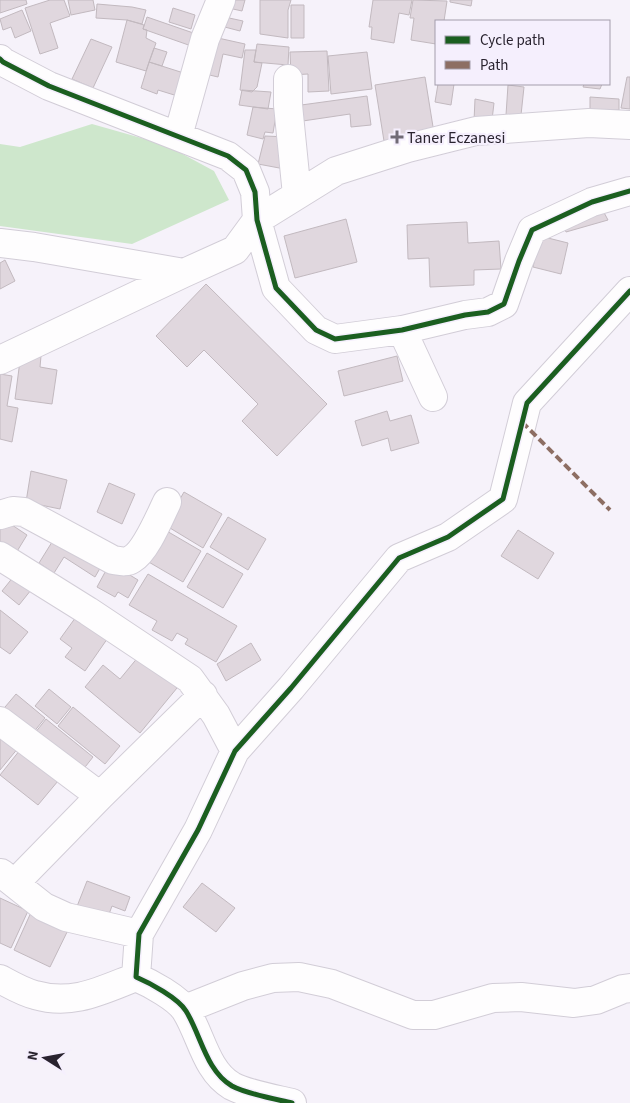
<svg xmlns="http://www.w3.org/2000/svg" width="630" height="1103" font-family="'Source Sans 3',sans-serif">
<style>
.green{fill:#cee7cc}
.building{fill:#e0d7de;stroke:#c2b9bf}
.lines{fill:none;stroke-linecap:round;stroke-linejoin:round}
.minor-casing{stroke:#d2cdd7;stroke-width:30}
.minor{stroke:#fefdfe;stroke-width:28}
.quiet{stroke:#8d6e63;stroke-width:4;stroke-dasharray:8 4;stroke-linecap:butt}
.cycleway-casing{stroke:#f5effd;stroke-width:8}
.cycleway{stroke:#1b5e20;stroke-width:5}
.poi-dot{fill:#716b76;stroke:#f5effd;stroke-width:2}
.labels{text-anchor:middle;stroke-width:4.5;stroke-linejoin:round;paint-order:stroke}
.poi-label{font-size:16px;fill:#29232f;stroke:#f5effd;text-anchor:start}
</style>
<rect width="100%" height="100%" fill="#f6f2fa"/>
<path class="green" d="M 92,124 L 166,145 L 214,171 L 229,200 L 132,244 L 0,226 L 0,144 L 20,147 Z"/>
<path class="building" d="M 0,0 L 26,0 L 27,4 L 0,13 Z
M 50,0 L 64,0 L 70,16 L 50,23 L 58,48 L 40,54 L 25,8 Z
M 68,0 L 93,0 L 95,10 L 71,15 Z
M 227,0 L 245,0 L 242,11 L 224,7 Z
M 260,0 L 291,0 L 288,10 L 288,38 L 260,34 Z
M 373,0 L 412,0 L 409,15 L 399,13 L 394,43 L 371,39 L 372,27 L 369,27 Z
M 413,0 L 447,1 L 444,21 L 436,21 L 436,44 L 411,40 L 414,18 L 410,18 Z
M 450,0 L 472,0 L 471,6 L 450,2 Z
M 97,4 L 132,7 L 146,10 L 142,24 L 127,20 L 96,18 Z
M 291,5 L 304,5 L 304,38 L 291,38 Z
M 173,8 L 195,15 L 191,29 L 169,22 Z
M 22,10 L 31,31 L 15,38 L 11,27 L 3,30 L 0,19 Z
M 220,16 L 243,21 L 240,31 L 217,25 Z
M 147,17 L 202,36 L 197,48 L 143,29 Z
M 127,20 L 144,25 L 143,29 L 147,30 L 146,38 L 156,43 L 146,71 L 116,62 Z
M 209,36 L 245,44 L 242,58 L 223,54 L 218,77 L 201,73 Z
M 91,39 L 112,47 L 93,88 L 72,79 Z
M 257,44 L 289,47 L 288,65 L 254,62 Z
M 154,48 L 167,52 L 162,66 L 149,62 Z
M 245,50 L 256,50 L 254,62 L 262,63 L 257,87 L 252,92 L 240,90 Z
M 327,51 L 329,91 L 308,92 L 308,74 L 291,75 L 290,52 Z
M 367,52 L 372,89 L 331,94 L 328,56 Z
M 149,62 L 190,75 L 184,98 L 158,90 L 157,94 L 141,88 Z
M 425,77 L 434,133 L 384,141 L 375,85 Z
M 627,77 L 630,77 L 630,109 L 621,108 Z
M 438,84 L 454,84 L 451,105 L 435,102 Z
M 584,84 L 602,84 L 600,89 L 583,87 Z
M 508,85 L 524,87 L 521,115 L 506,115 Z
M 242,90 L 271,92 L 268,109 L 239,105 Z
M 367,96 L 371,125 L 351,127 L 350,114 L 296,122 L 294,106 Z
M 590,97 L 619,99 L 619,110 L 590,111 Z
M 475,99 L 494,103 L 492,120 L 474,121 Z
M 253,107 L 277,109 L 273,133 L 265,132 L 263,139 L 247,135 Z
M 265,136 L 288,137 L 290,170 L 258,164 Z
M 601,207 L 608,220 L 566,232 L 562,221 Z
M 346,219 L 357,262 L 295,278 L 284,236 Z
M 467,222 L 468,243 L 499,241 L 501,269 L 474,270 L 474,285 L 430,287 L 429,258 L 408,259 L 407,225 Z
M 540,236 L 568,243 L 561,274 L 533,267 Z
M 5,260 L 15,281 L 0,289 L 0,263 Z
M 206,284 L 327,404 L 277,456 L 242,421 L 258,404 L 204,350 L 187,367 L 156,336 Z
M 21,353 L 41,356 L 40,367 L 57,370 L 52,404 L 15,399 Z
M 397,356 L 403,381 L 344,396 L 338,371 Z
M 0,374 L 12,376 L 7,406 L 18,408 L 12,442 L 0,439 Z
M 387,411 L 390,421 L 411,415 L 419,443 L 391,451 L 388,438 L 362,446 L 355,421 Z
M 31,471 L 67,480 L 60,509 L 26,502 Z
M 109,483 L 135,494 L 122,524 L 97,512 Z
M 184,492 L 222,514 L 203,548 L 165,525 Z
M 0,517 L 27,535 L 16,553 L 0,543 Z
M 228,517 L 266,539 L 248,570 L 210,547 Z
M 165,530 L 201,551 L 183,582 L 147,561 Z
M 518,530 L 554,553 L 538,579 L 501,556 Z
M 57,534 L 103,563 L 95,577 L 64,557 L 54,573 L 39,563 Z
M 207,553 L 243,574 L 223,608 L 187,587 Z
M 110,563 L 138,580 L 128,598 L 118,592 L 115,597 L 97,587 Z
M 18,571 L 35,585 L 19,605 L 2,591 Z
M 148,574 L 237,626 L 216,662 L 185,644 L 188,639 L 177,633 L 172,641 L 152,630 L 157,621 L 129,605 Z
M 0,610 L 28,632 L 10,654 L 0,647 Z
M 81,610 L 112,632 L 85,671 L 65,657 L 72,648 L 60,639 Z
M 251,643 L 261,660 L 226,681 L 217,664 Z
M 139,656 L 177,688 L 140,733 L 85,687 L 103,665 L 120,679 Z
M 49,689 L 71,707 L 57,724 L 35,706 Z
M 16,694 L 45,718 L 29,738 L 0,713 Z
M 73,707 L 120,746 L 105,764 L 58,726 Z
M 46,719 L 93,757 L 78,776 L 31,738 Z
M 0,732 L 19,747 L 0,770 Z
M 20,750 L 58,781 L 38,805 L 0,775 Z
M 87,881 L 130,897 L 125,911 L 112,906 L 105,925 L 74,914 Z
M 202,883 L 235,908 L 216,932 L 183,907 Z
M 0,898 L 28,911 L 11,948 L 0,943 Z
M 33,908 L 70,926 L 50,967 L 14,950 Z"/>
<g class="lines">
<defs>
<path id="minor" d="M 0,59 L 3,62 L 49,86 L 228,156 L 246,170 L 255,192 L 257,220 L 276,288 L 316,330 L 335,339 L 402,330 L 465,315 L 488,312 L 504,304 L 519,261 L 532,230 L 592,202 L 630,191
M 288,79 L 288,105 L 297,195
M 178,136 L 205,39 L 221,0
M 0,243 L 34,247 L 184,273
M 402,330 L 433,397
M 0,360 L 184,273 L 235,250 L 257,220 L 336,171 L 408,148 L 476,131 L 589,123 L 630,125
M 0,515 L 13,511 L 24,512 L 113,560 C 120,561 126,563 132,559 C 146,551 160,516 167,502
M 0,556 L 88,611 L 190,679 L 216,715 L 235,751
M 0,721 L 100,796
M 1,873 L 44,907 L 66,917 L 139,934
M 15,883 L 100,796 L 203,695
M 0,979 C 11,985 23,992 35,995 C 73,1006 102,990 136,977
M 185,1009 L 243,986 L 273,978 L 299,977 L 332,984 L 413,1015 L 434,1015 L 493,998 L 521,997 L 574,1003 L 596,1000 L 623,989 L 630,988
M 292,1103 C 275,1099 247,1094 232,1086 C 206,1071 201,1035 186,1011 C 178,998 150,983 136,977 L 139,934 L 198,830 L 235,751 L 291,688 L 399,558 L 448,537 L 503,499 L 527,403 L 630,291"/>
</defs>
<use href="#minor" class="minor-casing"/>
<use href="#minor" class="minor"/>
<path class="quiet" d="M 522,422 L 610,510"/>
<defs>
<path id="cycleway" d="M 0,59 L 3,62 L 49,86 L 228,156 L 246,170 L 255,192 L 257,220 L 276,288 L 316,330 L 335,339 L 402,330 L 465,315 L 488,312 L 504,304 L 519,261 L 532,230 L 592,202 L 630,191
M 292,1103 C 275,1099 247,1094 232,1086 C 206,1071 201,1035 186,1011 C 178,998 150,983 136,977 L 139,934 L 198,830 L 235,751 L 291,688 L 399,558 L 448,537 L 503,499 L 527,403 L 630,291"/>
</defs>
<use href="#cycleway" class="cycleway-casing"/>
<use href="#cycleway" class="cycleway"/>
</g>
<path class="poi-dot" d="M394.5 129.5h5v5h5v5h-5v5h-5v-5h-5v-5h5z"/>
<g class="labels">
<g class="poi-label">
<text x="407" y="143">Taner Eczanesi</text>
</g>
</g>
<rect x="435" y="20" width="175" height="65" fill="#f5effd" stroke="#a39dab"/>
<rect x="445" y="36" width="25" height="8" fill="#1b5e20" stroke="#a39dab"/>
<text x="480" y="45" font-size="15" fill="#29232f">Cycle path</text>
<rect x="445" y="61" width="25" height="8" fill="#8d6e63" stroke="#a39dab"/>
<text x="480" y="70" font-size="15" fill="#29232f">Path</text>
<g transform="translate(45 1058) rotate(281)" stroke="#f5effd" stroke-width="4" paint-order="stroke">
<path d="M0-4L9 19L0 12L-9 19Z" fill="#29232f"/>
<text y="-8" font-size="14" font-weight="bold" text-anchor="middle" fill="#29232f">N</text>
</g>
</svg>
